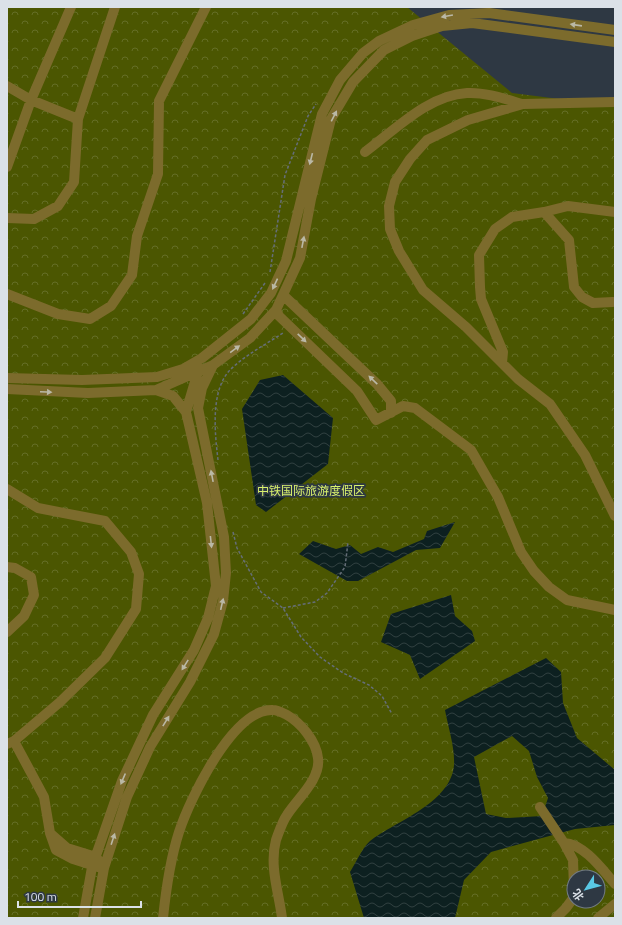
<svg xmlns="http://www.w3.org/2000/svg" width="622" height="925" font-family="'Titillium Web','Noto Sans SC',sans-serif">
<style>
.forest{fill:url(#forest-crowns);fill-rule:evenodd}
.water{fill:url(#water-waves);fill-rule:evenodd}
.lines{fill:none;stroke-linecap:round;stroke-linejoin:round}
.path{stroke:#656e78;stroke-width:1.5;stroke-dasharray:3 2;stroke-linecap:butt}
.minor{stroke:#7c6b2c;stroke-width:10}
.oneway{fill:#bab8a6}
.labels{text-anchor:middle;stroke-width:3.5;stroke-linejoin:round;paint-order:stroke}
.park-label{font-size:12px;fill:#d9f16d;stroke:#2e3843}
</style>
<defs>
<pattern id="forest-crowns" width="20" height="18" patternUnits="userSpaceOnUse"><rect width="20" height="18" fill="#4b5601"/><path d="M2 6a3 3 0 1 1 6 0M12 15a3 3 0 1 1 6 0" fill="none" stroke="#646e26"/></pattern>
<pattern id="water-waves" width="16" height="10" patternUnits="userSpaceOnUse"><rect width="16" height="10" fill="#0d2020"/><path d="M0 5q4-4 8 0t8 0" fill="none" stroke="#304040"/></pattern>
</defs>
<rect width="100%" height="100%" fill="#2e3843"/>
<path class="forest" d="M 7,7 L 407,7 L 512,93 L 615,106 L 615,918 L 7,918 ZM 574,877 L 598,877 L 598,901 L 574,901 Z"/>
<path class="water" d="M 283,375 L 333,418 L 328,464 L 266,512 L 256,505 L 242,409 L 260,380 Z
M 455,522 L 440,548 L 416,550 L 358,581 L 347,581 L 299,554 L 313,541 L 336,549 L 350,545 L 361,554 L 378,547 L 393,552 L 424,539 L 427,531 Z
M 451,595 L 455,616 L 472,631 L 475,641 L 420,679 L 410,655 L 381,642 L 391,614 Z
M 546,658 L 561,672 L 563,703 L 577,738 L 615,770 L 615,825 L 575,829 L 491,852 L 464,880 L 455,918 L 364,918 L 350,872 C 356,863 362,848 370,841 C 396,821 451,803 454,765 C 455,747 448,727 445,710 ZM 512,736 L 529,751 L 537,777 L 548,798 L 542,816 L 506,818 L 486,814 L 474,757 Z"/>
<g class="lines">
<path class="path" d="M 270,272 L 285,175 L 308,116 L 316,104
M 243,314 L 265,283
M 218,460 C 215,434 210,391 230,370 C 245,355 265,345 283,333
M 233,532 L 237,548 L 261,592 L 283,608 L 301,637 L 320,657 L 343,673 L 369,685 L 382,696 L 392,714
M 283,608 L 315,602 L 327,593 L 345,567 L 348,542"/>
<path class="minor" d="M 7,86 L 31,100 L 78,119
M 615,102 L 523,104 L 468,120 L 427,140 L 410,159 L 395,182 L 389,206 L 390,229 L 399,251 L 423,290 L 466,327 L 518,379 L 550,404 L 585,455 L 615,516
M 365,152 C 395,130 428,95 467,93 C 485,92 505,99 522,104
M 7,167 L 31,100 L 71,7
M 544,212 L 569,240 L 574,287 L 582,297 L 593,303 L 613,302
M 7,218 L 34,219 L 58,206 L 74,182 L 78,119 L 115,7
M 7,294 L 58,314 L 90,319 L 111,306 L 132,275 L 137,236 L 158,174 L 159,101 L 206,7
M 283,295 L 377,384 L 391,401 L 391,413
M 276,310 L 279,316 L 357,391 L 376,420 L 403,406 L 415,408 L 471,450 L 498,497 L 521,552 L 534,571 L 549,587 L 567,600 L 615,610
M 502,363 L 503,352 L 481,299 L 480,287 L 479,255 L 495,229 L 512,217 L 544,212 L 568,206 L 615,212
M 7,378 L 82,380 L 157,377 L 183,369 L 202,358 L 251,319 L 271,293 L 286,261 L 322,114 L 340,80 L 363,53 L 379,41 L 413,25 L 449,15 L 489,13 L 615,30
M 7,389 L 88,393 L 156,390 L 213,365 L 250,338 L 276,310 L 300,258 L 311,199 L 331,119 L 353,82 L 384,50 L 412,36 L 442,26 L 472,23 L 615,42
M 186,412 L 199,368
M 7,489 L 38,508 L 105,521 L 131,552 L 139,574 L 136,609 L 105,658 L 60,702 L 14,741 L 7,744
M 7,567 L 15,568 L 31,577 L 34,595 L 24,616 L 7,632
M 14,741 L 44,797 L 50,833 L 56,850 L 73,859 L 98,867
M 540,807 L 564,843
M 51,834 L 67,848 L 96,857 L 99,861
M 574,888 L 573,860 L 564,843 C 584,844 602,869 615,884
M 83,918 L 92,867 L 122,781 L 153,715 L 194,650 L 208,618 L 216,586 L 207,503 L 186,412 L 173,396 L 156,390
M 95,918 L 104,868 L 127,797 L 150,747 L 190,682 L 214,634 L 223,601 L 226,573 L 224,537 L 198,408 L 202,388 L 213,365
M 163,918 C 166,889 170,860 179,832 C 190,799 233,708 273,710 C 278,710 283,713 287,715 C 301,723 316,741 318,758 C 321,779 297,799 287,815 C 282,822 279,832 276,840 C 269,866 279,893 282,918
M 556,918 L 566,908 L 574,897
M 598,918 L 615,904"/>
</g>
<defs><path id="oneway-solid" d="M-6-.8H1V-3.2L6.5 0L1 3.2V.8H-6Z"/></defs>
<g class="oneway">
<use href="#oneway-solid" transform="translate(447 16) rotate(170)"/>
<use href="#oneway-solid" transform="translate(576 25) rotate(-172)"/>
<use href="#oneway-solid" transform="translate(334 116) rotate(-63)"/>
<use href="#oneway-solid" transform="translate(311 159) rotate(104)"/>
<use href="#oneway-solid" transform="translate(303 242) rotate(-79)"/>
<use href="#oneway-solid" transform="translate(275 284) rotate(115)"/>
<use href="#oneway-solid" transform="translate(302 338) rotate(44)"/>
<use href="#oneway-solid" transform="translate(235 349) rotate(-36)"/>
<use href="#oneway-solid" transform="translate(373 380) rotate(-136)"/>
<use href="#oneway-solid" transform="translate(46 392) rotate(3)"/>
<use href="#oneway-solid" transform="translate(212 476) rotate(-101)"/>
<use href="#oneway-solid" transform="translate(211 542) rotate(84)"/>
<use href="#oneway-solid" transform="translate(222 604) rotate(-77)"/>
<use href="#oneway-solid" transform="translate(185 665) rotate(122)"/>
<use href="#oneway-solid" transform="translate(166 721) rotate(-58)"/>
<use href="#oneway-solid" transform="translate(123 779) rotate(113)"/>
<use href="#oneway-solid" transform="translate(113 839) rotate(-72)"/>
</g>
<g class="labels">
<g class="park-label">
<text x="311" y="495">中铁国际旅游度假区</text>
</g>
</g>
<rect width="622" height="925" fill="none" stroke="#dbe1e8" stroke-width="16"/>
<g transform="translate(586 889) rotate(234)"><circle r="19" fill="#2e3843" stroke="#737c85"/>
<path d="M0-3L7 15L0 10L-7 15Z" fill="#59c8e4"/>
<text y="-6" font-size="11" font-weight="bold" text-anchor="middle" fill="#dbe1e8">北</text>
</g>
<path d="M18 901v6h123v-6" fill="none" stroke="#dbe1e8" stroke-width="2"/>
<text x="24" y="901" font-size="12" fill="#dbe1e8" stroke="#2e3843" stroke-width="3" paint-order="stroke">100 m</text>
</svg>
